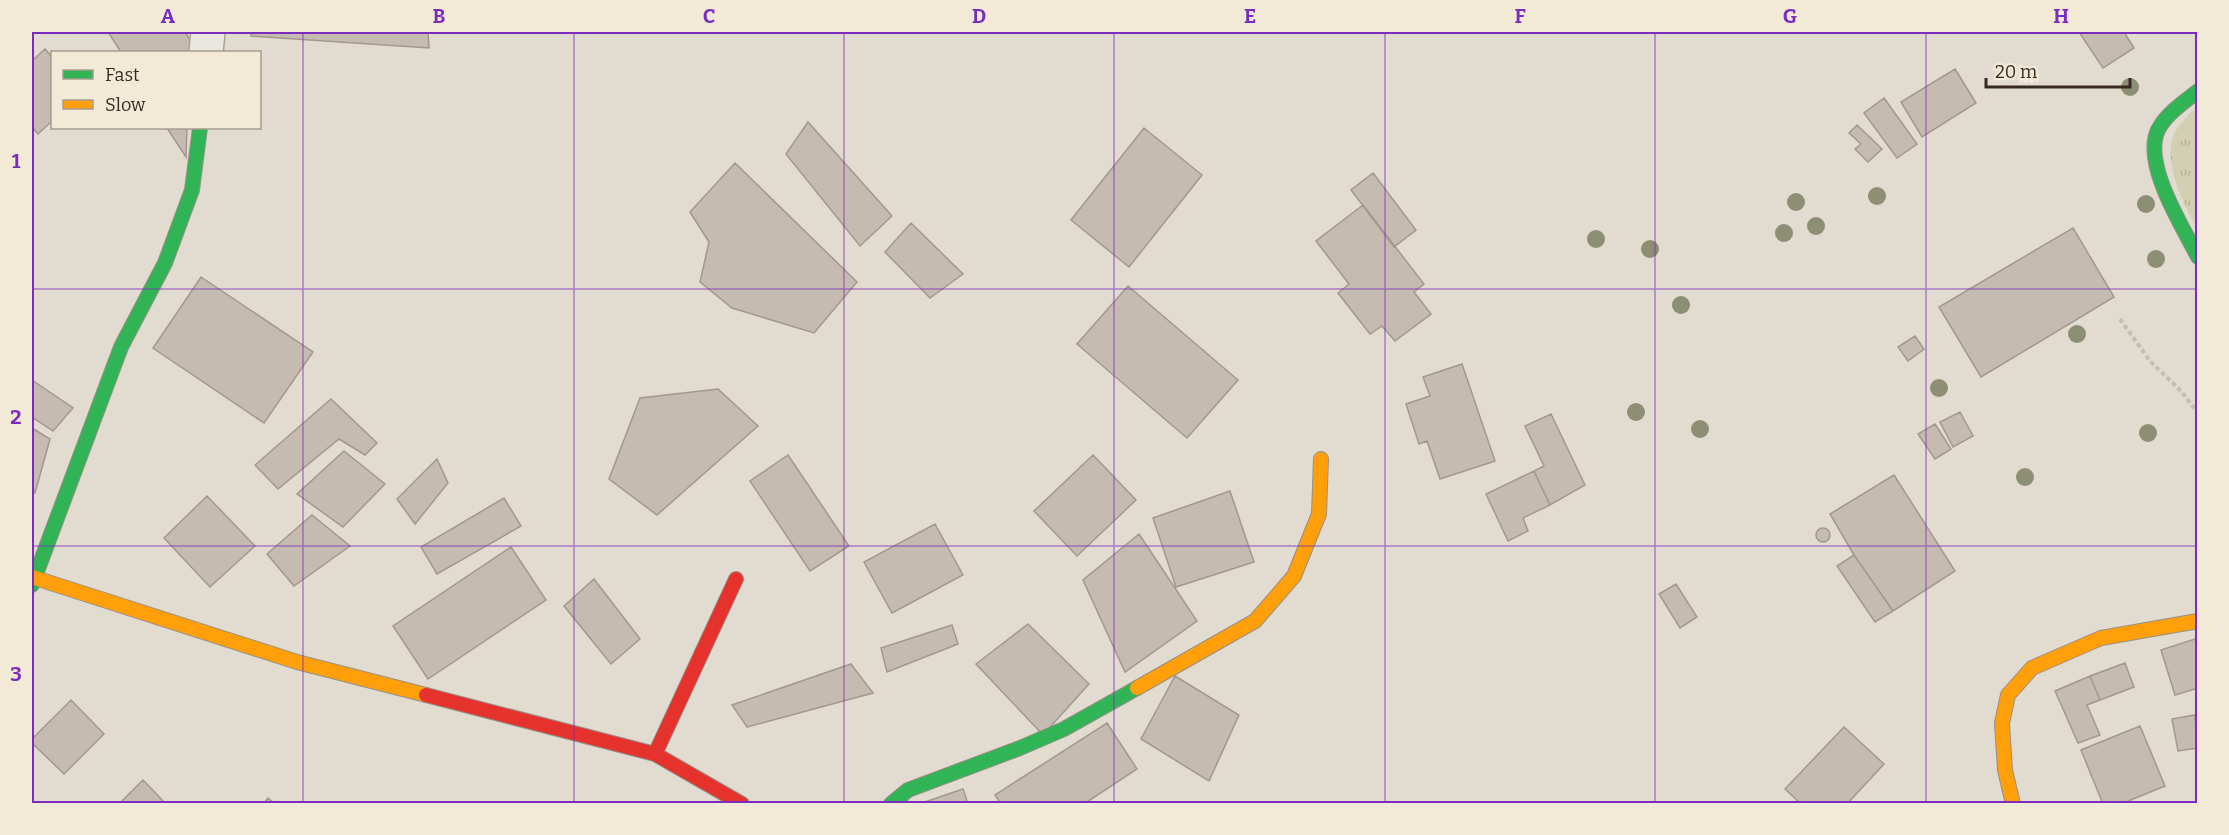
<svg xmlns="http://www.w3.org/2000/svg" width="2229" height="835" font-family="Bitter,serif">
<style>
.grass{fill:url(#grass-tufts)}
.building{fill:#c5bbb0;stroke:#a2988f;stroke-width:1.5}
.lines{fill:none;stroke-linecap:round;stroke-linejoin:round}
.street-casing{stroke:#a8a197;stroke-width:36}
.fast-casing{stroke:#979088;stroke-width:16}
.slow-casing{stroke:#979088;stroke-width:16}
.jam-casing{stroke:#979088;stroke-width:16}
.path{stroke:#c3beb6;stroke-width:4;stroke-dasharray:4.5 3;stroke-linecap:butt}
.street{stroke:#eae7e0;stroke-width:33}
.fast{stroke:#30b455;stroke-width:14}
.slow{stroke:#ff9f0a;stroke-width:14}
.jam{stroke:#e5322d;stroke-width:14}
.tree{fill:#8d8f74}
.grid{fill:none;stroke:#7b2cbf;stroke-width:1.5;stroke-opacity:0.55}
.neatline{fill:none;stroke:#7b2cbf;stroke-width:2}
.grid-label{font-size:20px;text-anchor:middle;font-weight:bold;fill:#7b2cbf}
</style>
<defs>
<pattern id="grass-tufts" width="24" height="20" patternUnits="userSpaceOnUse" patternTransform="scale(1.5)"><rect width="24" height="20" fill="#d1d0b3"/><path d="M3 7l-1-3M5 7V3M7 7l1-3M15 17l-1-3M17 17v-4M19 17l1-3" fill="none" stroke="#b4b39a"/></pattern>
</defs>
<rect width="100%" height="100%" fill="#e2dbcf"/>
<path class="grass" d="M 2197,106 L 2197,229 C 2183,202 2158,156 2178,127 C 2184,119 2191,113 2197,106 Z"/>
<path class="building" d="M 108,32 L 185,32 L 192,43 L 191,52 L 121,52 Z
M 251,32 L 428,32 L 429,48 L 251,36 Z
M 2079,32 L 2124,32 L 2134,48 L 2103,68 Z
M 45,49 L 52,57 L 52,121 L 38,134 L 32,127 L 32,61 Z
M 1955,69 L 1976,103 L 1922,137 L 1901,102 Z
M 1884,98 L 1917,144 L 1897,158 L 1864,113 Z
M 808,122 L 892,216 L 860,246 L 786,154 Z
M 1857,125 L 1882,149 L 1868,162 L 1855,149 L 1861,144 L 1849,133 Z
M 167,128 L 187,128 L 186,157 Z
M 1144,128 L 1202,175 L 1129,267 L 1071,220 Z
M 735,163 L 857,282 L 814,333 L 732,308 L 700,282 L 709,242 L 690,212 Z
M 1373,173 L 1416,230 L 1394,247 L 1351,190 Z
M 1363,205 L 1424,284 L 1414,292 L 1431,314 L 1395,341 L 1382,326 L 1370,334 L 1338,293 L 1349,284 L 1316,241 Z
M 911,223 L 963,274 L 930,298 L 885,252 Z
M 2073,228 L 2114,297 L 1981,377 L 1939,307 Z
M 201,277 L 313,352 L 264,423 L 153,348 Z
M 1128,286 L 1238,380 L 1187,438 L 1077,344 Z
M 1915,336 L 1924,349 L 1908,361 L 1898,347 Z
M 1462,364 L 1495,461 L 1440,479 L 1427,441 L 1419,444 L 1406,404 L 1430,396 L 1423,377 Z
M 32,380 L 73,408 L 53,431 L 32,417 Z
M 718,389 L 758,426 L 657,515 L 609,479 L 640,398 Z
M 331,399 L 377,443 L 365,455 L 339,439 L 278,489 L 255,465 Z
M 1960,412 L 1973,436 L 1953,447 L 1940,422 Z
M 1551,414 L 1585,485 L 1550,505 L 1534,471 L 1544,466 L 1525,426 Z
M 1935,424 L 1951,449 L 1935,459 L 1918,434 Z
M 32,428 L 50,439 L 35,493 L 32,492 Z
M 344,451 L 385,484 L 343,527 L 297,494 Z
M 788,455 L 849,546 L 810,571 L 750,481 Z
M 1093,455 L 1136,500 L 1077,556 L 1034,511 Z
M 437,459 L 448,483 L 415,524 L 397,499 Z
M 1534,471 L 1550,505 L 1523,518 L 1528,531 L 1508,541 L 1486,494 Z
M 1894,475 L 1955,571 L 1893,611 L 1854,555 L 1830,514 Z
M 1230,491 L 1254,562 L 1176,587 L 1153,518 Z
M 207,496 L 255,546 L 210,587 L 164,538 Z
M 504,498 L 521,526 L 437,574 L 421,547 Z
M 312,515 L 350,546 L 294,586 L 267,554 Z
M 935,524 L 963,575 L 892,613 L 864,562 Z
M1816 535a7 7 0 1 1 14 0a7 7 0 1 1-14 0Z
M 1139,534 L 1197,621 L 1125,672 L 1083,580 Z
M 511,547 L 546,600 L 428,679 L 393,626 Z
M 1854,555 L 1893,611 L 1875,622 L 1837,566 Z
M 594,579 L 640,639 L 611,664 L 564,606 Z
M 1676,584 L 1697,617 L 1680,628 L 1659,594 Z
M 1028,624 L 1089,684 L 1043,735 L 976,664 Z
M 952,625 L 958,644 L 887,672 L 881,648 Z
M 2198,638 L 2198,688 L 2175,695 L 2161,650 Z
M 2125,663 L 2134,687 L 2100,700 L 2090,676 Z
M 851,664 L 873,693 L 747,727 L 732,705 Z
M 1175,676 L 1239,715 L 1209,781 L 1141,739 Z
M 2090,676 L 2100,700 L 2087,705 L 2100,735 L 2078,743 L 2055,691 Z
M 71,700 L 104,734 L 64,774 L 32,743 L 32,739 Z
M 2195,715 L 2198,748 L 2178,751 L 2172,719 Z
M 1107,723 L 1137,769 L 1084,804 L 1001,804 L 995,795 Z
M 2140,726 L 2165,786 L 2121,804 L 2103,804 L 2081,750 Z
M 1844,727 L 1884,764 L 1847,804 L 1801,804 L 1785,789 Z
M 143,780 L 166,804 L 119,804 Z
M 963,789 L 968,804 L 919,804 Z
M 268,798 L 275,804 L 263,804 Z"/>
<g class="lines">
<defs>
<path id="street" d="M 206,52 L 208,32"/>
<path id="fast" d="M 2198,91 C 2184,102 2166,114 2158,130 C 2142,164 2183,227 2198,257
M 32,585 L 121,347 L 165,263 L 192,190 L 200,128
M 891,804 L 908,790 L 1020,748 L 1064,729 L 1137,688"/>
<path id="slow" d="M 32,577 L 297,662 L 426,695
M 1137,688 L 1255,621 L 1294,576 L 1319,514 L 1321,459
M 2013,804 L 2005,770 L 2002,723 L 2008,695 L 2032,668 L 2101,638 L 2198,621"/>
<path id="jam" d="M 426,695 L 655,754 L 742,804
M 655,754 L 736,579"/>
</defs>
<use href="#street" class="street-casing"/>
<use href="#fast" class="fast-casing"/>
<use href="#slow" class="slow-casing"/>
<use href="#jam" class="jam-casing"/>
<path class="path" d="M 2120,319 L 2150,361 L 2181,391 L 2198,413"/>
<use href="#street" class="street"/>
<use href="#fast" class="fast"/>
<use href="#slow" class="slow"/>
<use href="#jam" class="jam"/>
</g>
<g class="tree">
<circle cx="2130" cy="87" r="9"/>
<circle cx="1877" cy="196" r="9"/>
<circle cx="1796" cy="202" r="9"/>
<circle cx="2146" cy="204" r="9"/>
<circle cx="1816" cy="226" r="9"/>
<circle cx="1784" cy="233" r="9"/>
<circle cx="1596" cy="239" r="9"/>
<circle cx="1650" cy="249" r="9"/>
<circle cx="2156" cy="259" r="9"/>
<circle cx="1681" cy="305" r="9"/>
<circle cx="2077" cy="334" r="9"/>
<circle cx="1939" cy="388" r="9"/>
<circle cx="1636" cy="412" r="9"/>
<circle cx="1700" cy="429" r="9"/>
<circle cx="2148" cy="433" r="9"/>
<circle cx="2025" cy="477" r="9"/>
</g>
<path class="grid" d="M 303,32 L 303,804M 574,32 L 574,804M 844,32 L 844,804M 1114,32 L 1114,804M 1385,32 L 1385,804M 1655,32 L 1655,804M 1926,32 L 1926,804M 32,289 L 2198,289M 32,546 L 2198,546"/>
<rect width="2229" height="835" fill="none" stroke="#f2e9d6" stroke-width="66"/>
<rect x="51" y="51" width="210" height="78" fill="#f2e9d6" stroke="#a79d8d" stroke-width="1.5"/>
<rect x="63" y="70" width="30" height="9" fill="#30b455" stroke="#a79d8d" stroke-width="1.5"/>
<text x="105" y="81" font-size="18" fill="#362a20">Fast</text>
<rect x="63" y="100" width="30" height="9" fill="#ff9f0a" stroke="#a79d8d" stroke-width="1.5"/>
<text x="105" y="111" font-size="18" fill="#362a20">Slow</text>
<path d="M1986 78v9h144v-9" fill="none" stroke="#362a20" stroke-width="3"/>
<text x="1995" y="78" font-size="18" fill="#362a20" stroke="#f2e9d6" stroke-width="4.5" paint-order="stroke">20 m</text>
<rect x="33" y="33" width="2163" height="769" class="neatline"/>
<g class="grid-label">
<text x="168" y="23">A</text>
<text x="439" y="23">B</text>
<text x="709" y="23">C</text>
<text x="979" y="23">D</text>
<text x="1250" y="23">E</text>
<text x="1520" y="23">F</text>
<text x="1790" y="23">G</text>
<text x="2061" y="23">H</text>
<text x="16" y="168">1</text>
<text x="16" y="424">2</text>
<text x="16" y="681">3</text>
</g>
</svg>
